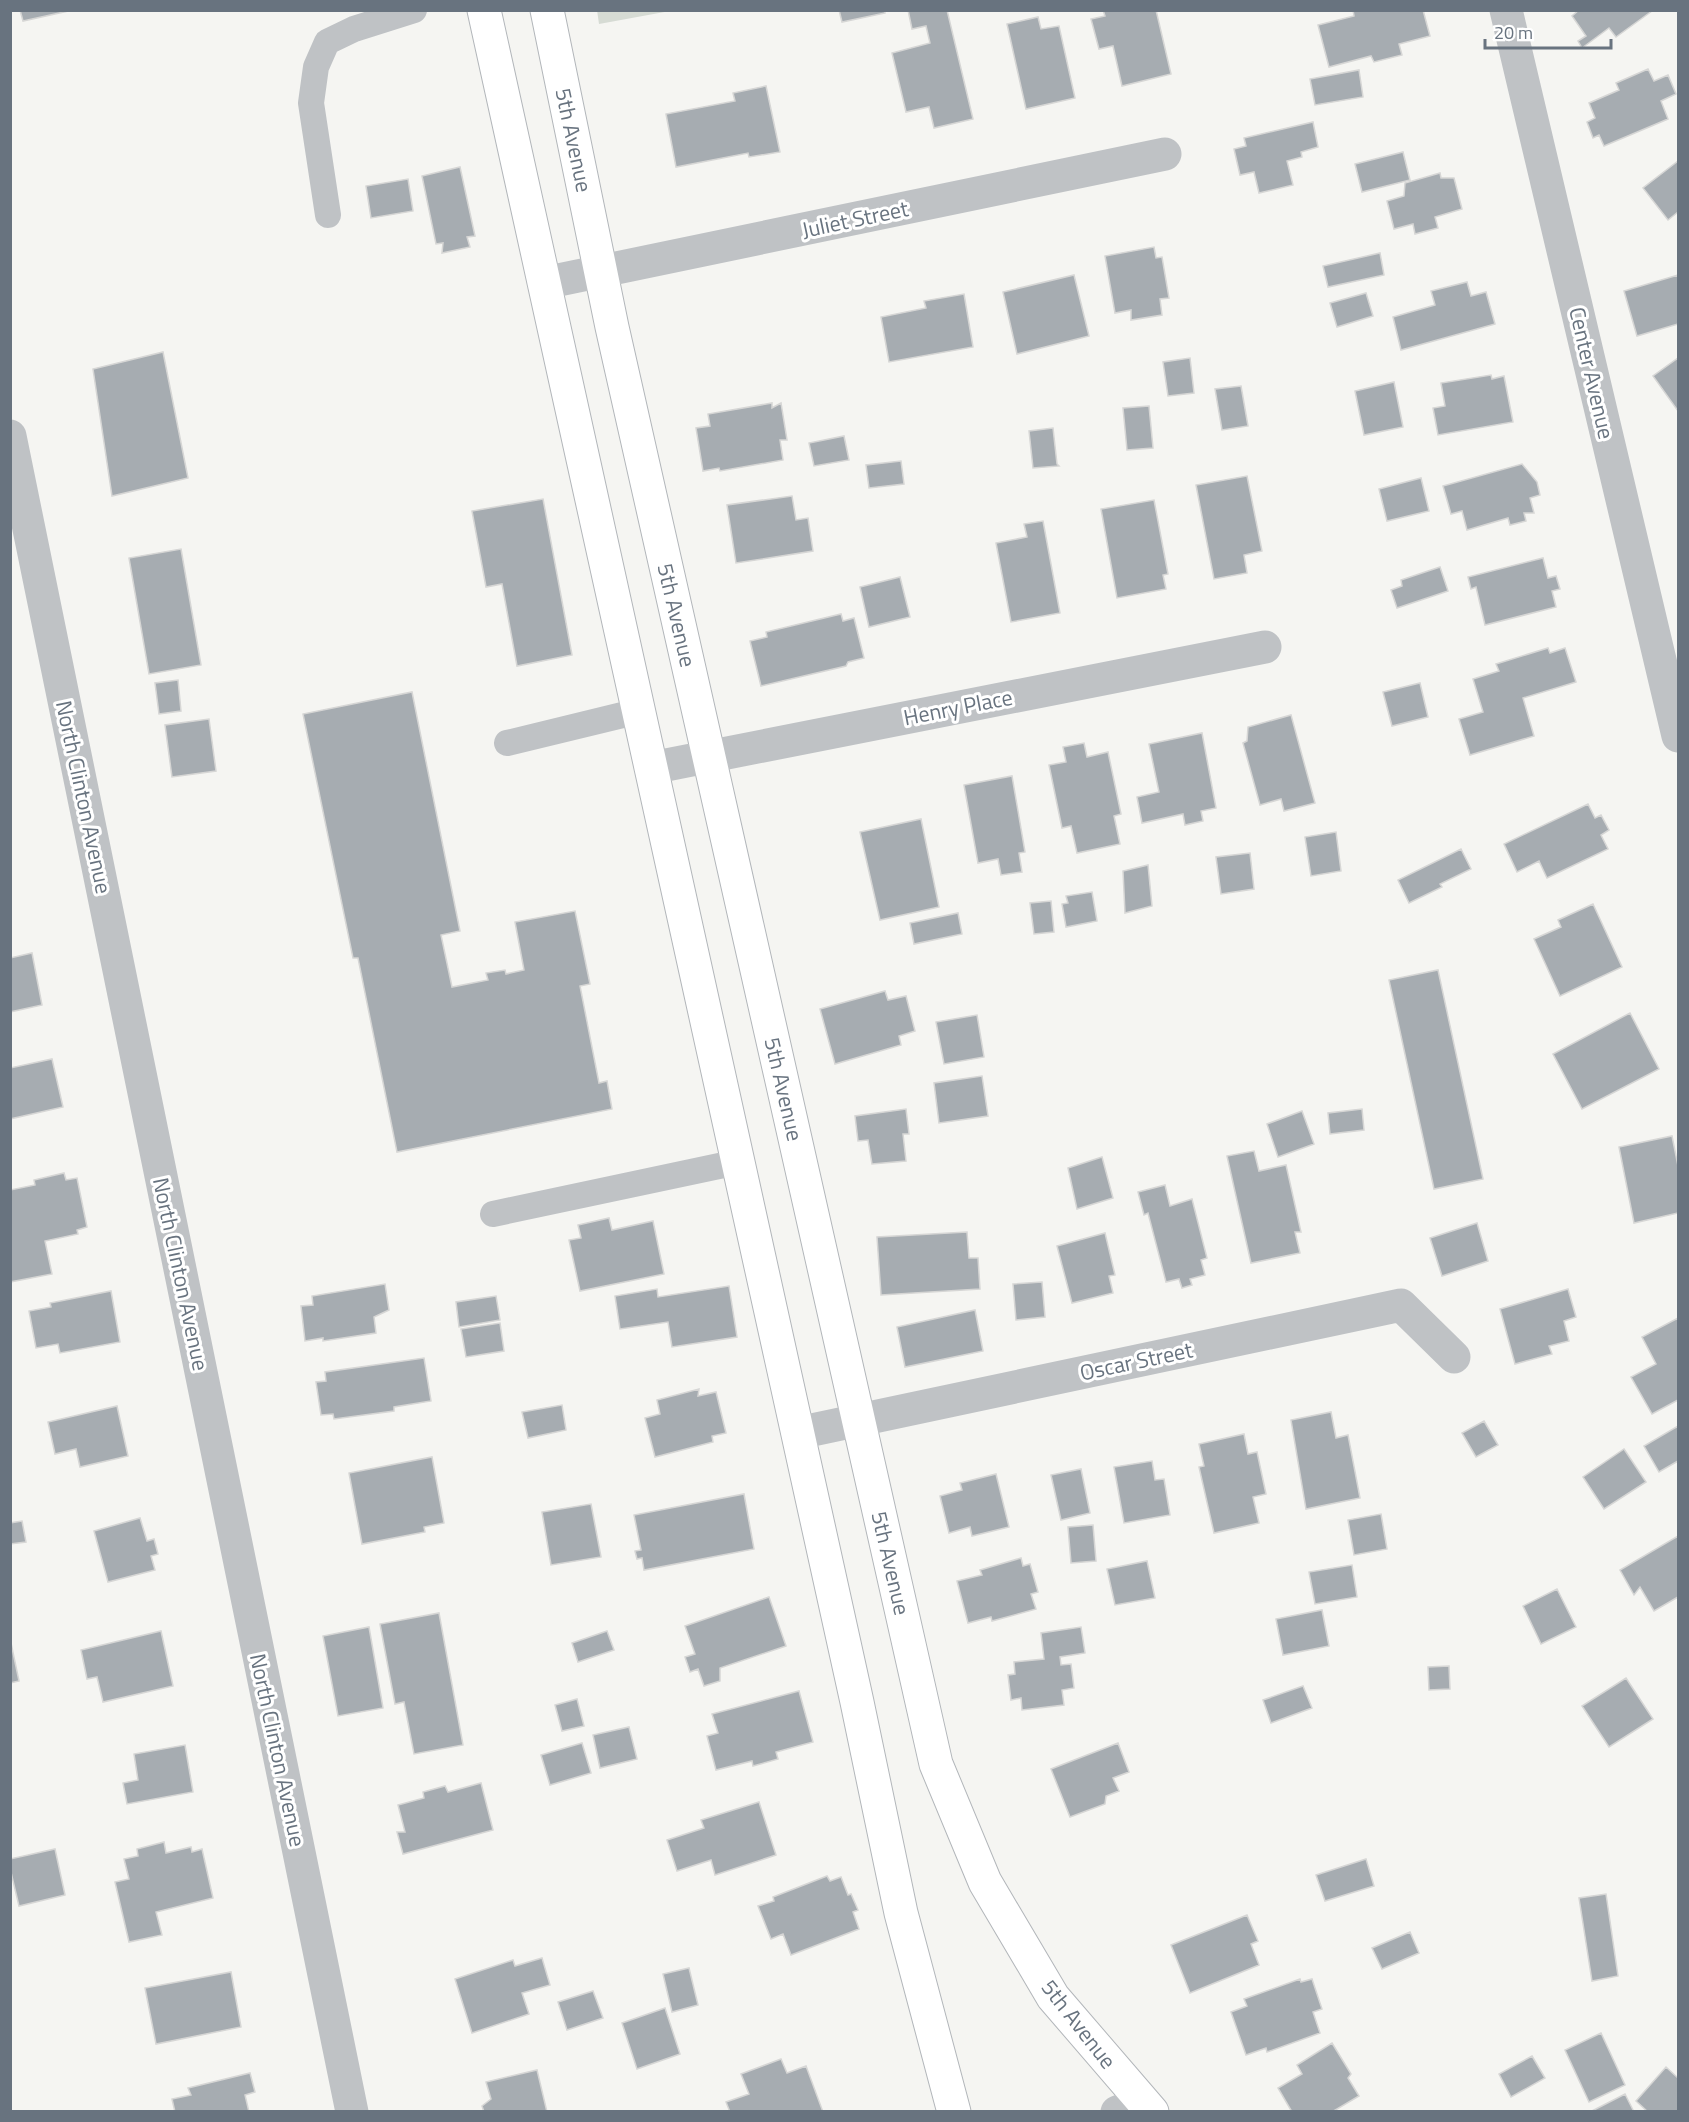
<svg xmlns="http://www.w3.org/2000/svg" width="1689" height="2122" font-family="'Titillium Web',sans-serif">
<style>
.green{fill:#d6dbd4}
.building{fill:#a6acb1;stroke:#d6d6d5;stroke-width:1.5}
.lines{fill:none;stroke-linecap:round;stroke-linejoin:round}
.secondary-casing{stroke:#b2b6ba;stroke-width:35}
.service{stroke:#bfc2c5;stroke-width:26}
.minor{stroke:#bfc2c5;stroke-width:33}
.secondary{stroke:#fff;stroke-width:33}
.labels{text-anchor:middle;stroke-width:6;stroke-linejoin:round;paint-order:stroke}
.street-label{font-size:22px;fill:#68737f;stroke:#fff}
</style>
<rect width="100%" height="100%" fill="#f5f5f2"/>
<path class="green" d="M 597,10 L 670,10 L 670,11 L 599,24 Z"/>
<path class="building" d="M 20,10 L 73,10 L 23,21 Z
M 839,10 L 884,10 L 885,13 L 842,22 Z
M 908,10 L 947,10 L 973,119 L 934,128 L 929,107 L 906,112 L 892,53 L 930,43 L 926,26 L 912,29 Z
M 1103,10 L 1156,10 L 1171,74 L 1122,86 L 1113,46 L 1099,49 L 1091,19 L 1105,16 Z
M 1353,10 L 1423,10 L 1430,36 L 1399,44 L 1402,55 L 1374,62 L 1371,56 L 1329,67 L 1318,25 L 1354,16 Z
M 1579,10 L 1651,10 L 1652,11 L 1616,37 L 1609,28 L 1582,48 L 1578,41 L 1586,36 L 1572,16 Z
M 1038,17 L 1041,29 L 1059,26 L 1075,98 L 1026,109 L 1007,24 Z
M 1648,69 L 1654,81 L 1668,75 L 1676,94 L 1661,101 L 1668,119 L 1604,146 L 1599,135 L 1593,138 L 1587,122 L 1595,118 L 1589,103 L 1619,90 L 1616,83 Z
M 1359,70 L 1363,97 L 1315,105 L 1310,79 Z
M 766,86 L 780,152 L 749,157 L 748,153 L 676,167 L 666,114 L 735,101 L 733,93 Z
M 1313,122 L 1318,147 L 1301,152 L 1302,157 L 1287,161 L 1293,185 L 1259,193 L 1254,172 L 1240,175 L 1234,149 L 1246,146 L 1244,138 Z
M 1403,152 L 1410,180 L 1362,192 L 1355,164 Z
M 1678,161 L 1678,212 L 1668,220 L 1643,188 Z
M 460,167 L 475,236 L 467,237 L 470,247 L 442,253 L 443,243 L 436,244 L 422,176 Z
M 1440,173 L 1441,178 L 1454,178 L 1462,209 L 1435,217 L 1438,228 L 1415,234 L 1413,224 L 1394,229 L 1387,201 L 1404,196 L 1405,183 Z
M 408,179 L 413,211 L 371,218 L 366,186 Z
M 1154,247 L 1156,258 L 1162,257 L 1169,298 L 1160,299 L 1162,315 L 1131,320 L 1131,310 L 1115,313 L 1105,256 Z
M 1380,253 L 1384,275 L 1328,287 L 1323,266 Z
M 1074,275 L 1089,336 L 1017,354 L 1003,292 Z
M 1678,275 L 1678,324 L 1637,336 L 1624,291 Z
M 1467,282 L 1471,296 L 1486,292 L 1495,324 L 1401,350 L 1393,317 L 1435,305 L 1431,291 Z
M 1366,293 L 1373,316 L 1337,327 L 1330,303 Z
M 964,294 L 973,347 L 889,362 L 881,317 L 926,308 L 924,301 Z
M 163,352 L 188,478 L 112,496 L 93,369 Z
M 1190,358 L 1194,393 L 1168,396 L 1163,362 Z
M 1678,358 L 1678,411 L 1653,376 Z
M 1491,375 L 1492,379 L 1504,376 L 1513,422 L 1438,435 L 1433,408 L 1445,406 L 1441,383 Z
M 1394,382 L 1403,427 L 1364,435 L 1355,391 Z
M 1241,386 L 1248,426 L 1222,430 L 1215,389 Z
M 772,403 L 772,408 L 781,403 L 787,440 L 780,440 L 783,460 L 720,471 L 719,468 L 703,471 L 696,428 L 710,426 L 708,414 Z
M 1149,406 L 1153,448 L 1127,450 L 1123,408 Z
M 1053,428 L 1057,464 L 1059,466 L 1033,468 L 1029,431 Z
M 844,436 L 849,460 L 814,466 L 809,443 Z
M 901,461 L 904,484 L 869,488 L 866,465 Z
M 1522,464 L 1537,482 L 1540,495 L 1530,498 L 1534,513 L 1524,513 L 1526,521 L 1510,525 L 1508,518 L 1467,530 L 1462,511 L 1451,514 L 1443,486 Z
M 1247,476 L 1262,551 L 1244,555 L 1247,573 L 1214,579 L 1196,485 Z
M 1421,478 L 1429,511 L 1387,521 L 1379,489 Z
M 792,496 L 796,520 L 808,518 L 813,551 L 736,563 L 727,505 Z
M 543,499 L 572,655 L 517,666 L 502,584 L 486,587 L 472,511 Z
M 1154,500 L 1168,574 L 1163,575 L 1166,589 L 1117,598 L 1101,509 Z
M 1043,521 L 1060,613 L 1011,622 L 996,543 L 1027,537 L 1024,524 Z
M 181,549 L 201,665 L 149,674 L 129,558 Z
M 1543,558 L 1548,578 L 1556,576 L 1560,589 L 1552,591 L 1556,607 L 1485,625 L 1476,587 L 1471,589 L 1468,577 Z
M 1440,567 L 1448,591 L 1397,608 L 1391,590 L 1402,586 L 1401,580 Z
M 900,577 L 910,617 L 869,627 L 860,587 Z
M 841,614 L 843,621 L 854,618 L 864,658 L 848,662 L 846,666 L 761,686 L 750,641 L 767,637 L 766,632 Z
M 1548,648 L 1550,653 L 1565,648 L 1576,682 L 1523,698 L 1534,736 L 1470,755 L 1459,719 L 1483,712 L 1473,679 L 1499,671 L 1496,664 Z
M 178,680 L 181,711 L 159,714 L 155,683 Z
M 1420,683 L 1428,717 L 1392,726 L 1383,692 Z
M 412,692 L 460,931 L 441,935 L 452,987 L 488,980 L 486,973 L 505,970 L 506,974 L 524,970 L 515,922 L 575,911 L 590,984 L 580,986 L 599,1083 L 607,1081 L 612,1109 L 397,1152 L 358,958 L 353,958 L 303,714 Z
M 1291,715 L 1315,803 L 1284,811 L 1281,799 L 1260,805 L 1243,743 L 1247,741 L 1248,727 Z
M 209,719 L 216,771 L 172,777 L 165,725 Z
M 1202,733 L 1216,808 L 1201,811 L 1203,821 L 1185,825 L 1183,814 L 1142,823 L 1137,797 L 1159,792 L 1149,744 Z
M 1084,743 L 1087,757 L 1108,752 L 1121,814 L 1114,816 L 1120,844 L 1077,853 L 1071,826 L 1062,828 L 1049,765 L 1066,762 L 1063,747 Z
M 1012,776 L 1025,852 L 1019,853 L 1022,872 L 1001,875 L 998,859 L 978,863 L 964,785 Z
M 1588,804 L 1595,818 L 1601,815 L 1609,830 L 1601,835 L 1608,849 L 1547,878 L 1539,861 L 1517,872 L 1504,844 Z
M 921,819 L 939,907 L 880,920 L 860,832 Z
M 1336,832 L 1341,871 L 1311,876 L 1305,837 Z
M 1461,849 L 1471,869 L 1440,884 L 1442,887 L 1409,903 L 1398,880 Z
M 1250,853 L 1254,889 L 1221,894 L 1216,857 Z
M 1148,865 L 1152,906 L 1125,913 L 1123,871 Z
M 1092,892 L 1097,921 L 1066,927 L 1062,904 L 1068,903 L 1066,896 Z
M 1051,901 L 1054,932 L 1034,934 L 1030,903 Z
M 1593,904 L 1622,967 L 1560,996 L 1534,939 L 1561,927 L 1558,920 Z
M 958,913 L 962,934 L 914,944 L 910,923 Z
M 32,953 L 42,1005 L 10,1012 L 10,958 Z
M 1438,970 L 1483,1179 L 1434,1189 L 1389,980 Z
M 885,991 L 888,1000 L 906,996 L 915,1031 L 899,1036 L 901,1045 L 835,1064 L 820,1009 Z
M 1630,1013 L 1659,1069 L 1582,1109 L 1553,1054 Z
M 977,1015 L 984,1057 L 944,1064 L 936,1022 Z
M 52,1059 L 63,1107 L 10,1119 L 10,1068 Z
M 982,1076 L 988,1116 L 939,1123 L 934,1083 Z
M 906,1109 L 909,1134 L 903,1134 L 906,1161 L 872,1164 L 868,1140 L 858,1141 L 855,1116 Z
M 1362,1109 L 1364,1130 L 1330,1134 L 1328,1113 Z
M 1302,1111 L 1314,1144 L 1278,1157 L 1267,1124 Z
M 1672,1136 L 1678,1166 L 1678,1213 L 1634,1223 L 1619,1147 Z
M 1254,1151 L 1259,1171 L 1286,1165 L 1301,1232 L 1295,1232 L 1300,1253 L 1251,1263 L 1227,1156 Z
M 1102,1157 L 1113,1198 L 1077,1209 L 1068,1168 Z
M 64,1173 L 66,1180 L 77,1178 L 87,1227 L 77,1230 L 78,1234 L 45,1241 L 52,1274 L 10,1282 L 10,1190 L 35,1185 L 34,1180 Z
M 1165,1185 L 1170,1206 L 1192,1199 L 1207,1258 L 1201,1260 L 1205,1275 L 1190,1279 L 1192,1285 L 1182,1288 L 1179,1279 L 1166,1282 L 1148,1213 L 1144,1215 L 1138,1192 Z
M 609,1218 L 612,1230 L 653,1221 L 664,1274 L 580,1291 L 569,1240 L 581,1238 L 578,1225 Z
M 1477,1223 L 1488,1261 L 1442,1276 L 1430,1238 Z
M 967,1232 L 969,1258 L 978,1258 L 980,1289 L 881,1295 L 877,1237 Z
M 1105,1233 L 1115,1275 L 1109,1276 L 1113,1293 L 1072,1303 L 1057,1246 Z
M 1042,1282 L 1045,1317 L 1016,1320 L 1013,1284 Z
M 385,1284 L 389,1310 L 374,1317 L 376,1333 L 323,1341 L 323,1338 L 305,1341 L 301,1306 L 313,1305 L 312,1296 Z
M 729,1286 L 737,1337 L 672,1347 L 668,1322 L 620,1329 L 615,1296 L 657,1289 L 658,1297 Z
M 1568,1289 L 1576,1317 L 1564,1321 L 1569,1341 L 1549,1346 L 1552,1354 L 1515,1364 L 1500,1309 Z
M 111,1291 L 120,1342 L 60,1353 L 58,1344 L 36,1348 L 29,1311 L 51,1307 L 50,1303 Z
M 496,1296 L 500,1320 L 459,1327 L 456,1302 Z
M 975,1310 L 983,1351 L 905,1367 L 897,1327 Z
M 1678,1318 L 1678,1400 L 1652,1414 L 1631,1377 L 1656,1364 L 1642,1337 Z
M 500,1323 L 504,1351 L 466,1357 L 461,1329 Z
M 424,1358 L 431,1401 L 394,1407 L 394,1411 L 334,1419 L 333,1414 L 321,1415 L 316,1382 L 326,1381 L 325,1372 Z
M 699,1389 L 698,1396 L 716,1392 L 726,1433 L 712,1436 L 713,1442 L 655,1457 L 645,1418 L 660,1414 L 657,1400 Z
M 562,1405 L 566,1430 L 528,1438 L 522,1412 Z
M 117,1406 L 128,1456 L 80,1467 L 76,1449 L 55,1454 L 48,1422 Z
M 1331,1412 L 1336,1438 L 1348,1435 L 1360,1498 L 1306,1509 L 1291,1420 Z
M 1484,1421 L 1498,1445 L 1476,1457 L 1462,1433 Z
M 1678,1426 L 1678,1461 L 1659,1472 L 1644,1446 Z
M 1244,1434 L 1248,1454 L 1257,1452 L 1266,1494 L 1253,1497 L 1259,1523 L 1214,1533 L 1199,1467 L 1204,1466 L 1199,1444 Z
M 1624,1449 L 1646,1482 L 1604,1509 L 1583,1477 Z
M 432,1457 L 444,1523 L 424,1527 L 425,1532 L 362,1544 L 349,1473 Z
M 1152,1461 L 1155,1480 L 1164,1479 L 1170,1515 L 1124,1523 L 1114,1467 Z
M 1081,1469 L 1090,1513 L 1061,1520 L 1051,1475 Z
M 996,1474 L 1009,1527 L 972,1536 L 970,1527 L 949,1533 L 940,1496 L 962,1490 L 960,1483 Z
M 744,1494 L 754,1549 L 644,1570 L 642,1558 L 637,1559 L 635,1551 L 641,1550 L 634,1515 Z
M 591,1504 L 601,1557 L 551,1565 L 542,1512 Z
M 1381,1514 L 1387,1549 L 1354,1555 L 1348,1520 Z
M 140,1518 L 147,1541 L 154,1539 L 158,1554 L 151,1556 L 155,1570 L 108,1582 L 94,1531 Z
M 22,1521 L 26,1542 L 10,1544 L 10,1523 Z
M 1093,1525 L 1096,1561 L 1071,1563 L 1068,1527 Z
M 1678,1536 L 1678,1597 L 1654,1611 L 1640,1587 L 1634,1595 L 1620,1570 Z
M 1021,1558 L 1023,1566 L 1030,1564 L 1038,1592 L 1031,1594 L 1036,1609 L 992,1621 L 991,1617 L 968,1623 L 957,1581 L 982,1575 L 980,1570 Z
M 1147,1561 L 1155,1598 L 1115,1605 L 1107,1569 Z
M 1352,1565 L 1357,1597 L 1315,1604 L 1309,1572 Z
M 1557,1589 L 1576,1627 L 1541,1644 L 1523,1606 Z
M 769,1597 L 786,1646 L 720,1668 L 720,1681 L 704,1686 L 698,1669 L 690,1672 L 685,1657 L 695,1654 L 685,1626 Z
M 1322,1610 L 1329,1646 L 1283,1655 L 1276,1619 Z
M 439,1613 L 463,1745 L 414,1754 L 404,1702 L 395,1704 L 380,1624 Z
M 369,1627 L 383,1708 L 338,1716 L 323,1636 Z
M 1081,1627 L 1085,1653 L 1060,1657 L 1061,1665 L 1071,1664 L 1074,1688 L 1062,1690 L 1064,1705 L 1022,1710 L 1021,1698 L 1011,1700 L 1008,1675 L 1015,1674 L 1014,1662 L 1044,1659 L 1041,1633 Z
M 161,1631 L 173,1686 L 103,1702 L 97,1677 L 87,1679 L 81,1650 Z
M 607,1631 L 614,1650 L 578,1662 L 572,1643 Z
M 11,1643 L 19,1681 L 10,1683 L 10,1644 Z
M 1449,1666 L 1450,1689 L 1429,1690 L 1428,1667 Z
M 1626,1678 L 1653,1719 L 1609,1747 L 1582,1706 Z
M 1303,1686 L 1312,1708 L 1271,1723 L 1263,1700 Z
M 799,1691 L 813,1742 L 776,1752 L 778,1759 L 753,1766 L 752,1761 L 716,1770 L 707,1736 L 718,1733 L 712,1714 Z
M 577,1699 L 584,1726 L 562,1731 L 555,1705 Z
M 629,1727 L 637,1759 L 600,1768 L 593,1735 Z
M 582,1743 L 591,1773 L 550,1785 L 541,1755 Z
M 1118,1743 L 1129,1772 L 1113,1778 L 1119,1791 L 1106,1796 L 1105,1804 L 1070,1817 L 1051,1769 Z
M 185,1745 L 193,1792 L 127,1804 L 123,1783 L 138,1780 L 134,1754 Z
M 481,1783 L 493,1830 L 403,1854 L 397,1832 L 405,1832 L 398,1805 L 424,1798 L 423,1792 L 445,1786 L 448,1792 Z
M 759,1802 L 776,1855 L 715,1875 L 711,1860 L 677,1871 L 667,1840 L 704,1828 L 701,1820 Z
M 164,1842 L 166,1853 L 191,1847 L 192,1852 L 202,1849 L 213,1898 L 156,1912 L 162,1935 L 129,1942 L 115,1882 L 129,1879 L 124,1859 L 138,1856 L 137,1849 Z
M 55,1849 L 65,1895 L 19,1906 L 10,1868 L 10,1859 Z
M 1366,1859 L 1374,1886 L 1325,1901 L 1316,1875 Z
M 827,1876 L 830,1881 L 841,1877 L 848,1895 L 851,1894 L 858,1910 L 853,1912 L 859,1929 L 791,1955 L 783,1934 L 771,1939 L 758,1906 L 774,1901 L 773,1897 Z
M 1606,1894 L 1618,1976 L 1592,1981 L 1579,1898 Z
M 1247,1915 L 1258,1941 L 1251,1944 L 1259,1965 L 1190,1993 L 1171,1945 Z
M 1410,1932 L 1419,1953 L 1382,1969 L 1372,1948 Z
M 542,1958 L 550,1985 L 522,1993 L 529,2014 L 472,2033 L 455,1979 L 513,1960 L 515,1966 Z
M 689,1968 L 698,2005 L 672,2012 L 663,1974 Z
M 231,1972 L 241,2027 L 156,2044 L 145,1988 Z
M 1300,1979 L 1301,1982 L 1312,1979 L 1322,2009 L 1313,2012 L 1320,2033 L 1267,2052 L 1266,2048 L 1246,2055 L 1231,2012 L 1247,2006 L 1244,1999 Z
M 593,1991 L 603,2018 L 567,2030 L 558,2002 Z
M 665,2008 L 680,2054 L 637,2069 L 622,2023 Z
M 1601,2033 L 1625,2085 L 1589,2102 L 1565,2050 Z
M 1332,2043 L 1351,2074 L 1348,2078 L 1359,2096 L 1332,2112 L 1292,2112 L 1278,2088 L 1302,2074 L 1297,2065 Z
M 1532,2056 L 1545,2078 L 1511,2097 L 1499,2074 Z
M 781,2059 L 787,2073 L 806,2066 L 823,2112 L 730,2112 L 726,2102 L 749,2094 L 741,2074 Z
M 1666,2067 L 1678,2078 L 1678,2112 L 1648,2112 L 1636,2101 Z
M 537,2070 L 547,2112 L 484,2112 L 482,2106 L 491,2099 L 486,2082 Z
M 250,2073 L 255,2092 L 245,2095 L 249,2112 L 175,2112 L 172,2099 L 191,2095 L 188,2088 Z
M 1625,2094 L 1634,2112 L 1590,2112 Z"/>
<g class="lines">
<defs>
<path id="secondary" d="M 484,10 L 857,1702 L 901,1913 L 954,2112
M 547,10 L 612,327 L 936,1764 L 985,1882 L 1053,1997 L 1152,2112"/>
</defs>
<use href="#secondary" class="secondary-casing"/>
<path class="service" d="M 328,215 L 311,103 L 316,67 L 327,42 L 354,29 L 414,10
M 507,743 L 639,711
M 493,1214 L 738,1162"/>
<path class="minor" d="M 1506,10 L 1678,736
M 544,283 L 1165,154
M 10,436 L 352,2112
M 651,768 L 1265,647
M 798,1433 L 1401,1305 L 1454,1357
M 1117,2112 L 1142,2102"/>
<use href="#secondary" class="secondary"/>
</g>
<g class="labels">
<g class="street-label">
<text transform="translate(574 140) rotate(78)" y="8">5th Avenue</text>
<text transform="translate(855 219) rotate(-12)" y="8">Juliet Street</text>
<text transform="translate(1592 373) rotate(77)" y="8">Center Avenue</text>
<text transform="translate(677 615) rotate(77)" y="8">5th Avenue</text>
<text transform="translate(958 707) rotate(-11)" y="8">Henry Place</text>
<text transform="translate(84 797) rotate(78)" y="8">North Clinton Avenue</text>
<text transform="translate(784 1089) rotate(77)" y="8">5th Avenue</text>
<text transform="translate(181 1274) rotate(78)" y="8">North Clinton Avenue</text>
<text transform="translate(1136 1361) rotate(-12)" y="8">Oscar Street</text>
<text transform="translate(891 1563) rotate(77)" y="8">5th Avenue</text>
<text transform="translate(278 1750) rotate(78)" y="8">North Clinton Avenue</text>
<text transform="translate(1079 2024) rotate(52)" y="8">5th Avenue</text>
</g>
</g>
<rect width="1689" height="2122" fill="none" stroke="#68737f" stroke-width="24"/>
<path d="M1485 39v9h126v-9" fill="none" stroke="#68737f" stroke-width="3"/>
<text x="1494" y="39" font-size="18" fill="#68737f" stroke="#ffffff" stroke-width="4.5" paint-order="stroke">20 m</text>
</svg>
